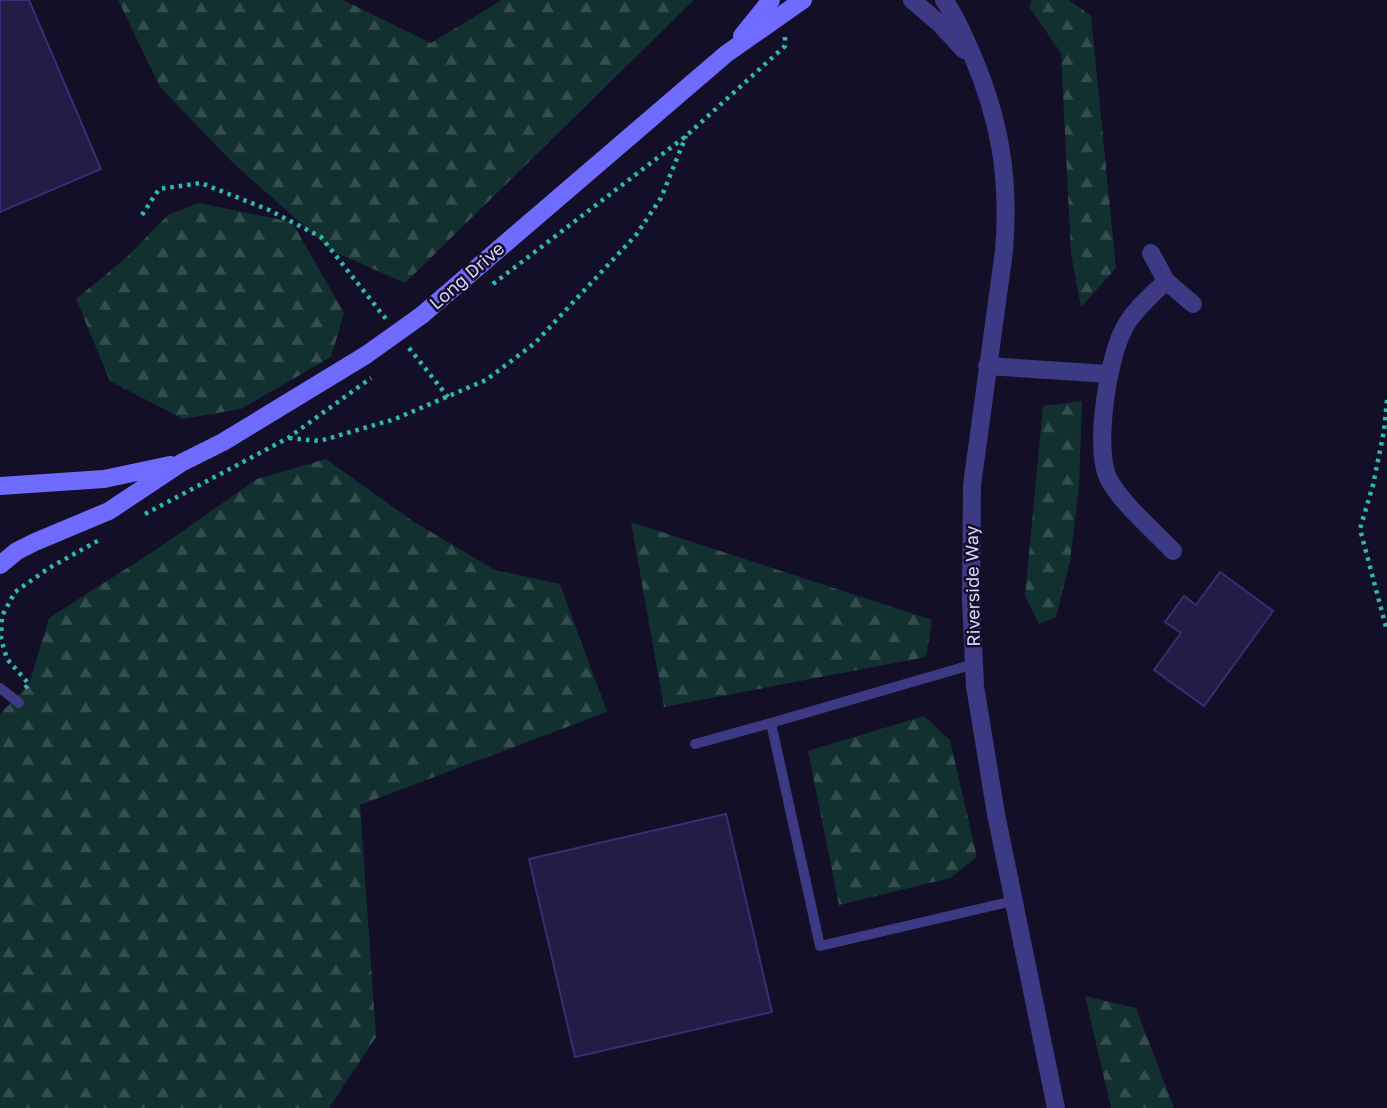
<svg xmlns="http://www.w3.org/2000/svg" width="1387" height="1108" font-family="'Golos Text',sans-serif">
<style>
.forest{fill:url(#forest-firs)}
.building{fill:#241b47;stroke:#3b2d73;stroke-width:2}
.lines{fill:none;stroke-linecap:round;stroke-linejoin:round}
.path{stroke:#2fb8b0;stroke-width:4.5;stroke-dasharray:3.5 5;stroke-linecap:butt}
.lane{stroke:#3d3a85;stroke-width:10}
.street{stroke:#3d3a85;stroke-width:18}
.secondary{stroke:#6f6bff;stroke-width:18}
.secondary-bridge{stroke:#6f6bff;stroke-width:18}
.labels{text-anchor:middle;stroke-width:5;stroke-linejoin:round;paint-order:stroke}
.street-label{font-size:18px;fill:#d9d4ff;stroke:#130f26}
</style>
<defs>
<pattern id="forest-firs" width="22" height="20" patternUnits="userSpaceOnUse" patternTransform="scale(1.75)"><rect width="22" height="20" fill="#12302f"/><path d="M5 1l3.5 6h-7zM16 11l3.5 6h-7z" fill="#344d4e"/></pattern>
</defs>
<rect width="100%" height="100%" fill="#130f26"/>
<path class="forest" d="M 118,0 L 343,0 L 431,43 L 502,0 L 694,0 L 405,283 L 332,251 L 230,160 L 160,87 Z
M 1032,0 L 1069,0 L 1091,16 L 1116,268 L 1081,307 L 1071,254 L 1061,53 L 1029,7 Z
M 199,203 L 292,222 L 344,313 L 331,357 L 241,409 L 183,419 L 110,381 L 76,299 L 128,256 L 168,215 Z
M 1082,401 L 1079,486 L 1070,561 L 1056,617 L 1039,624 L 1025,596 L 1043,406 Z
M 326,459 L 414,522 L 495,570 L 560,584 L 607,712 L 360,805 L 376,1037 L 329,1108 L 0,1108 L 0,714 L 29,684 L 49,618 L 157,549 L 257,479 Z
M 631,522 L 932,620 L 926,657 L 664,707 Z
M 924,716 L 950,740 L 977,857 L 950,878 L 839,905 L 808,751 Z
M 1085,996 L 1136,1008 L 1174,1108 L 1111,1108 Z"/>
<path class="building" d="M 2,0 L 29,0 L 101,169 L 0,212 L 0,1 Z
M 1220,572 L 1273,611 L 1204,706 L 1154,670 L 1181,633 L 1165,622 L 1184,596 L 1196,605 Z
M 726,814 L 772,1012 L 575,1057 L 529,859 Z"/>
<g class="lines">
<path class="path" d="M 142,215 L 159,189 L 201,183 L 269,210 L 321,237 L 386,319
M 493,284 L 686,136 L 785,46 L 785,36
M 409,348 L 448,397
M 1387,400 L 1384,431 L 1373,485 L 1360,529 L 1387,631
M 289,438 L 320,441 L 395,419 L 486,380 L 535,343 L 636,235 L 661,198 L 686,136
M 145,514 L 288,438 L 371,378
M 25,688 L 29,684 L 7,659 L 1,639 L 2,616 L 15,592 L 49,568 L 101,539"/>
<path class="lane" d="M 974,664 L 771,723 L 820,946 L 1013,901
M 0,688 L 19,703
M 695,744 L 771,723"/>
<path class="street" d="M 912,0 L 940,24 L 964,50
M 944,0 C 956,16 963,34 971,52 C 1000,119 1010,178 1004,251 L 972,485 L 971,600 L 975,686 L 996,814 L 1056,1108
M 1151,253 L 1166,281 L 1193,304
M 1166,281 C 1152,295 1136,308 1126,325 C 1108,354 1094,447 1108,478 C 1121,503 1153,530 1173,551
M 987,366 L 1109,374"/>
<path class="secondary" d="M 742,36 L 771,0
M 422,315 L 726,54 L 803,0
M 0,486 L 104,479 L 170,465
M 0,565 L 17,551 L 35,542 L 109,511 L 181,463 L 223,442 L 366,355"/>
<path class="secondary-bridge" d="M 366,355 L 422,315"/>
</g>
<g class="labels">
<g class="street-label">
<text transform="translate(467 276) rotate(-41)" y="6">Long Drive</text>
<text transform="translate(973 586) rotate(-91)" y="6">Riverside Way</text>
</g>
</g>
</svg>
